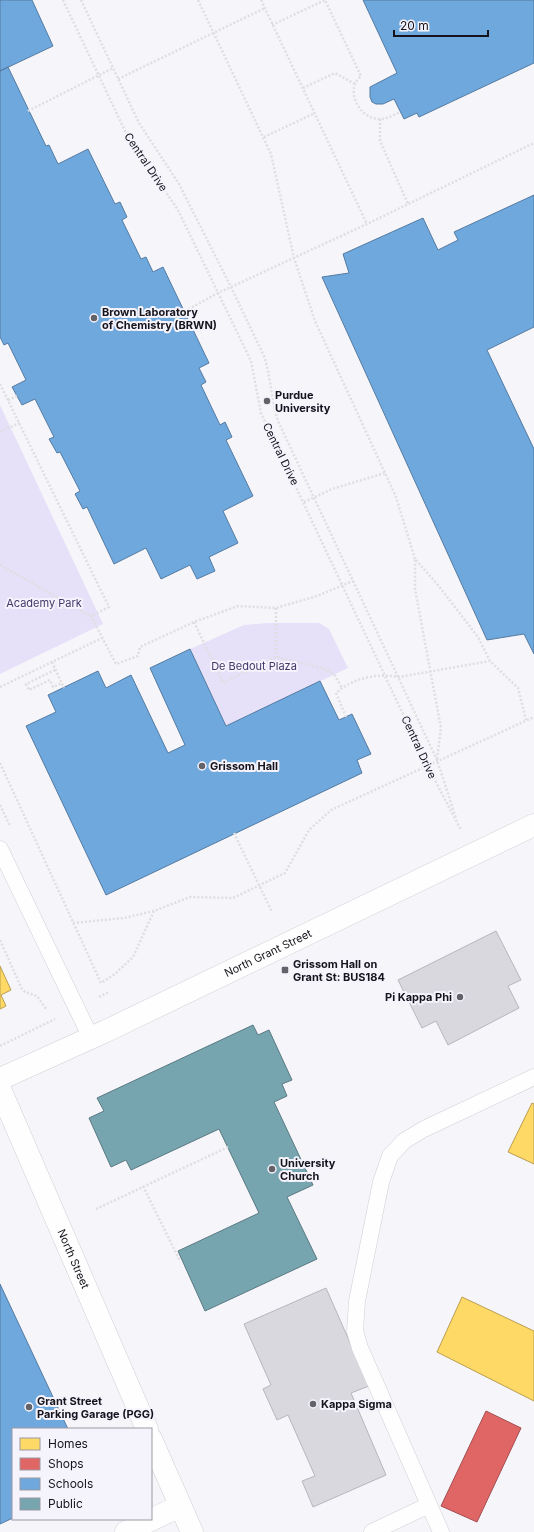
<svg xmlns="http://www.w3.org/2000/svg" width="534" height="1532" font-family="Inter,sans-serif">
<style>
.green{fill:#e6e1f9}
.homes{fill:#ffd966;stroke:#b99e50}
.shops{fill:#e06666;stroke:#a34d50}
.schools{fill:#6fa8dc;stroke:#547ba2}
.public{fill:#76a5af;stroke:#597983}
.building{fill:#d9d8de;stroke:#b7b6bc}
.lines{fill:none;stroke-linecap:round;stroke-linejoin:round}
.lane-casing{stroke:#d0cfd5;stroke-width:17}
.street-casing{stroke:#d0cfd5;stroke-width:23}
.path{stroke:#dfdee0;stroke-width:2.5;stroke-dasharray:2 2;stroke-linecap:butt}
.lane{stroke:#fefefe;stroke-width:16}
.street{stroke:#fefefe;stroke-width:22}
.poi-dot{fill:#646269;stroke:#f5f3fc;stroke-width:1.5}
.labels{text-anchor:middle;stroke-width:4;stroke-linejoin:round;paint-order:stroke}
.street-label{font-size:11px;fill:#15131b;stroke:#f5f3fc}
.poi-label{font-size:11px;font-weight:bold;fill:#15131b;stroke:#f5f3fc;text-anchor:start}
.park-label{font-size:11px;fill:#45376a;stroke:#f5f3fc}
</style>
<rect width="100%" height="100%" fill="#f6f5fa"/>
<path class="green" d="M 0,405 L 103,624 L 0,674 Z
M 267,623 L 319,623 L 329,629 L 348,668 L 226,726 L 190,649 L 244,625 Z"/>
<path class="homes" d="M 0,966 L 11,990 L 1,995 L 6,1006 L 0,1009 Z
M 532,1103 L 534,1104 L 534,1164 L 508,1152 Z
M 462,1297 L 534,1331 L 534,1401 L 437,1352 Z"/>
<path class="shops" d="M 486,1411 L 521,1428 L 477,1522 L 441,1506 Z"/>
<path class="schools" d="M 0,0 L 32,0 L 53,46 L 0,71 Z
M 363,0 L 534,0 L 534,63 L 419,117 L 417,113 L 404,119 L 394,99 L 383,104 L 376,104 L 372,102 L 370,97 L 370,87 L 397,73 Z
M 8,67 L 46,146 L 49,145 L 58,164 L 88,149 L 115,204 L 120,202 L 127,217 L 122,220 L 141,259 L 146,257 L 153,272 L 163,267 L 209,363 L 199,368 L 206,382 L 201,385 L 220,425 L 225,422 L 232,437 L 226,440 L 253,496 L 223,511 L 238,543 L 209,557 L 215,571 L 197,579 L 190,565 L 161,579 L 146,548 L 114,564 L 87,507 L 83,509 L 75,494 L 80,491 L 60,452 L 57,453 L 49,439 L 54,437 L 35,399 L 22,405 L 12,387 L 26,380 L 8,343 L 4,345 L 0,337 L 0,71 Z
M 534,195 L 534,327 L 487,350 L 534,449 L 534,654 L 524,634 L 487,640 L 322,277 L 349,273 L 343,254 L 423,218 L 438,250 L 458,240 L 454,232 Z
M 190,649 L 226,726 L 320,681 L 339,720 L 352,714 L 371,754 L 357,760 L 362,773 L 106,895 L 26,726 L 56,712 L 48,695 L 98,671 L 106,688 L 131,675 L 168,753 L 185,745 L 150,668 Z
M 0,1284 L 68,1429 L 13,1429 L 13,1518 L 0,1524 Z"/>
<path class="public" d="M 253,1025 L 258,1035 L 269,1030 L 292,1080 L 282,1084 L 287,1096 L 274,1102 L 313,1185 L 287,1197 L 317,1259 L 205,1311 L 178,1251 L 259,1213 L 219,1129 L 131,1170 L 126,1160 L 111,1167 L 89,1118 L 104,1111 L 97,1098 Z"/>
<path class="building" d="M 496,931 L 521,980 L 508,986 L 519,1008 L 448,1045 L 436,1021 L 422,1028 L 398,980 Z
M 326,1288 L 369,1386 L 351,1393 L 386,1475 L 313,1507 L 302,1481 L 315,1476 L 288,1415 L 277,1420 L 263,1389 L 271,1385 L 244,1324 Z"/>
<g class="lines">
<defs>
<path id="lane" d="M 0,849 L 91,1038
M 372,1532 L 429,1505
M 441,1532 L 360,1348 L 355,1331 L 357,1301 L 381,1182 L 390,1156 L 404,1141 L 424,1129 L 534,1077"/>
<g id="street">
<path id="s1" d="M 0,1079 L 106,1031 L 534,825"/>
<path id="s2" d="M 0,1089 L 147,1429"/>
<path d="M 151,1439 L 192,1532"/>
<path d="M 126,1532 L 180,1506"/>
</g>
</defs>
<use href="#lane" class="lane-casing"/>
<use href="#street" class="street-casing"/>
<path class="path" d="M 63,0 L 126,133 L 178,210 L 251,361 L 261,413 L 427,765 L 461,830
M 81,0 L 139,123 L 179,184 L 231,287 L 264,356 C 271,377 271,400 278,421 L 437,760 L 456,818
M 198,0 L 271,154 L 294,258 L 315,321 L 396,497 L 415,559
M 261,0 L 367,224
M 272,25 L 325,0 L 361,76 C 359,78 356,81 355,84 C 349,99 364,120 380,119 C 387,119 394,115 400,112
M 118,79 L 265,8
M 303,88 L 335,73 L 355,84
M 28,111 L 113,68
M 380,119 L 380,141 L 408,204
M 264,137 L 315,113
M 185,311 L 218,293 L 367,224 L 534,143
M 0,384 L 109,607 L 91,616 L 116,664 L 138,656 L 140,647 L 194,622 L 238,606 L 276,608 L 317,596 L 353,581
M 8,400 L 17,396
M 0,432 L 19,423
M 304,502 L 332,489 L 385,473
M 0,565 L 91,616
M 276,608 L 276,657
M 194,622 L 223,683 L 276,657 L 322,668 L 334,674 L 342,688
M 52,662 L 64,688
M 55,670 L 26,684 L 29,690 L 50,680 L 53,687 L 62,683
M 0,687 L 102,638
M 346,717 L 336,693 C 353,678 377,673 399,677 L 490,661
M 437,759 L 441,728 L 415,589 L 415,559 L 438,585 L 478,637 L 490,661 L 518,688 L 526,720
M 0,763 L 101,983 L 115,974 L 133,957 L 154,911
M 0,805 L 10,826
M 234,833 L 272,912
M 73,923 L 124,918 L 154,911 L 190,897 L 233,898 L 285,873 L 309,830 L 331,810 L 534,717
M 0,940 L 22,989 L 25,992 L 37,996 L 46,1009
M 99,997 L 109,992
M 0,1046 L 55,1019
M 143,1186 L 180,1261
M 96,1209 L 228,1147"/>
<use href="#lane" class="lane"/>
<use href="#street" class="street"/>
</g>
<g class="poi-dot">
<circle cx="94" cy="318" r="4"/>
<circle cx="267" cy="401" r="4"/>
<circle cx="202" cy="766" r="4"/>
<rect x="281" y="966" width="8" height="8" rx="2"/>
<circle cx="460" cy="997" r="4"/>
<circle cx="272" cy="1169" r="4"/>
<circle cx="313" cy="1404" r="4"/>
<circle cx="29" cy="1407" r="4"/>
</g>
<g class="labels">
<g class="street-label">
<text transform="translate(146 162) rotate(56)" y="4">Central Drive</text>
<text transform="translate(281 454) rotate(64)" y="4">Central Drive</text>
<text transform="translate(419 747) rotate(65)" y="4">Central Drive</text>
<text dy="4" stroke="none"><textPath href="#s1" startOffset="296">North Grant Street</textPath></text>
<text dy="4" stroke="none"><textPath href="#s2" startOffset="185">North Street</textPath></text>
</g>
<g class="poi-label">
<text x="102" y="316">Brown Laboratory<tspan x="102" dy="13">of Chemistry (BRWN)</tspan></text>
<text x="275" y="399">Purdue<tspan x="275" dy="13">University</tspan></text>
<text x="210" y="770">Grissom Hall</text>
<text x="293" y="968">Grissom Hall on<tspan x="293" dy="13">Grant St: BUS184</tspan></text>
<text x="452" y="1001" text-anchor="end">Pi Kappa Phi</text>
<text x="280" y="1167">University<tspan x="280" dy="13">Church</tspan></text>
<text x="37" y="1405">Grant Street<tspan x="37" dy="13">Parking Garage (PGG)</tspan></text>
<text x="321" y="1408">Kappa Sigma</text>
</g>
<g class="park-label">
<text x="44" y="607">Academy Park</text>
<text x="254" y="670">De Bedout Plaza</text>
</g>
</g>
<rect x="12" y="1428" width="140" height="92" fill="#f5f3fc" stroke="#9b99a2"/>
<rect x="20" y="1438" width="20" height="12" fill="#ffd966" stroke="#9b99a2"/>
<text x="48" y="1448" font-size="12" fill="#15131b">Homes</text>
<rect x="20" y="1458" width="20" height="12" fill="#e06666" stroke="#9b99a2"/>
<text x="48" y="1468" font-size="12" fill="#15131b">Shops</text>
<rect x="20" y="1478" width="20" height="12" fill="#6fa8dc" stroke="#9b99a2"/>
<text x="48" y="1488" font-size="12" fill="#15131b">Schools</text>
<rect x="20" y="1498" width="20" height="12" fill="#76a5af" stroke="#9b99a2"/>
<text x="48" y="1508" font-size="12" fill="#15131b">Public</text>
<path d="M394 30v6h94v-6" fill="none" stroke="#15131b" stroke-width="2"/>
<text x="400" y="30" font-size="12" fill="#15131b" stroke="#f5f3fc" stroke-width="3" paint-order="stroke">20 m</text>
</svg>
